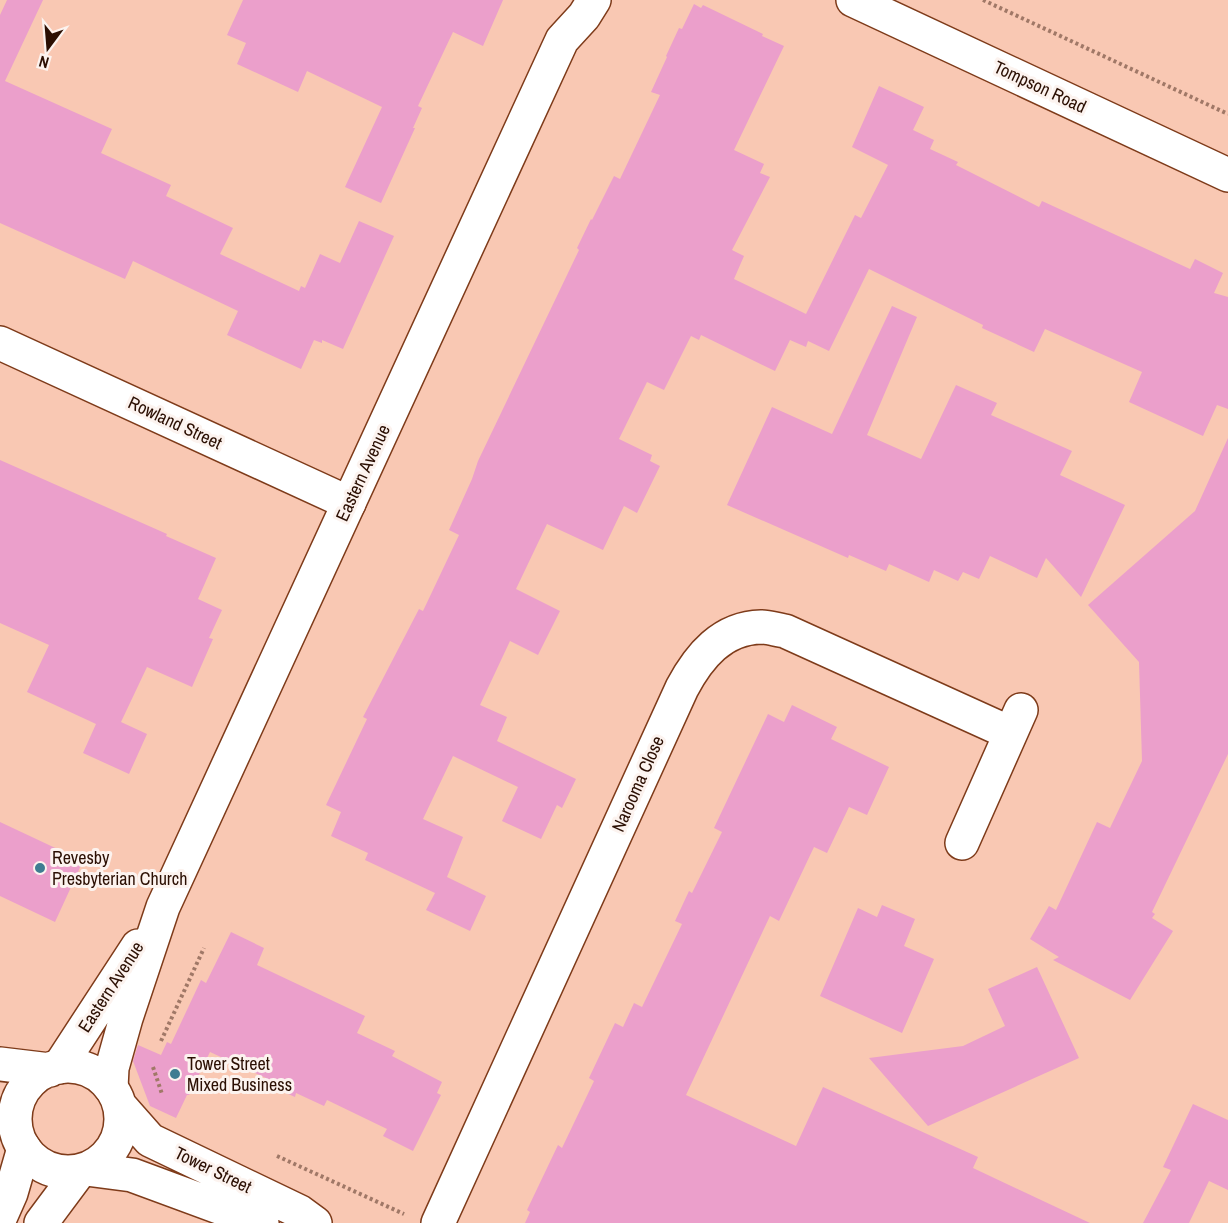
<svg xmlns="http://www.w3.org/2000/svg" width="1228" height="1223" font-family="'Archivo Narrow',sans-serif">
<style>
.building{fill:#eb9fcb}
.lines{fill:none;stroke-linecap:round;stroke-linejoin:round}
.minor-casing{stroke:#7e3b1a;stroke-width:36}
.tertiary-casing{stroke:#7e3b1a;stroke-width:36}
.secondary-casing{stroke:#7e3b1a;stroke-width:36}
.path{stroke:#a07867;stroke-width:4;stroke-dasharray:3 3;stroke-linecap:butt}
.minor{stroke:#fff;stroke-width:33}
.tertiary{stroke:#fff;stroke-width:33}
.secondary{stroke:#fff;stroke-width:33}
.poi-dot{fill:#3f7c92;stroke:#fcf3ef;stroke-width:2}
.labels{text-anchor:middle;stroke-width:6;stroke-linejoin:round;paint-order:stroke}
.street-label{font-size:18px;fill:#2b0f03;stroke:#fcf3ef}
.poi-label{font-size:18px;fill:#2b0f03;stroke:#fcf3ef;text-anchor:start}
</style>
<rect width="100%" height="100%" fill="#f9c8b3"/>
<path class="building" d="M 7,0 L 43,0 L 5,81 L 112,129 L 101,153 L 171,185 L 166,196 L 233,228 L 220,254 L 299,291 L 301,286 L 305,288 L 320,254 L 340,263 L 359,221 L 394,236 L 343,349 L 322,340 L 322,343 L 314,340 L 301,369 L 227,335 L 238,311 L 133,261 L 125,279 L 0,223 L 0,15 Z
M 243,0 L 503,0 L 483,46 L 453,32 L 418,106 L 422,108 L 413,128 L 415,128 L 381,203 L 345,187 L 382,107 L 307,71 L 298,92 L 237,64 L 246,43 L 227,35 Z
M 694,4 L 701,8 L 703,5 L 763,34 L 762,36 L 784,46 L 734,150 L 764,164 L 760,173 L 770,177 L 732,250 L 744,256 L 734,279 L 806,314 L 855,215 L 861,218 L 888,165 L 852,147 L 879,86 L 924,107 L 913,130 L 934,140 L 930,149 L 958,162 L 956,165 L 1039,207 L 1042,201 L 1190,269 L 1195,259 L 1223,273 L 1214,293 L 1228,297 L 1228,409 L 1217,405 L 1203,436 L 1129,402 L 1142,372 L 1045,329 L 1034,352 L 982,328 L 983,325 L 869,269 L 829,351 L 808,341 L 806,347 L 790,340 L 775,371 L 701,335 L 699,340 L 691,336 L 664,390 L 647,382 L 619,439 L 652,455 L 650,461 L 660,466 L 637,513 L 624,506 L 603,550 L 547,524 L 516,589 L 560,611 L 538,655 L 510,641 L 480,705 L 507,717 L 497,741 L 576,779 L 562,808 L 557,805 L 541,839 L 502,821 L 518,787 L 453,756 L 423,819 L 463,837 L 447,877 L 486,896 L 470,931 L 426,910 L 435,893 L 365,860 L 368,853 L 331,836 L 341,812 L 326,805 L 367,719 L 363,717 L 419,609 L 423,611 L 459,535 L 449,530 L 472,479 L 478,461 L 579,250 L 577,248 L 591,219 L 592,220 L 614,176 L 620,179 L 660,95 L 651,92 L 667,57 L 666,56 L 679,28 L 682,29 Z
M 892,306 L 917,317 L 867,435 L 921,459 L 956,385 L 997,403 L 991,415 L 1072,451 L 1060,475 L 1125,505 L 1081,597 L 1046,558 L 1037,578 L 990,556 L 979,579 L 963,572 L 958,581 L 934,570 L 929,582 L 889,564 L 886,571 L 849,555 L 848,558 L 727,505 L 772,407 L 832,434 Z
M 1228,438 L 1228,754 L 1152,912 L 1155,914 L 1152,918 L 1173,931 L 1130,1000 L 1053,960 L 1059,957 L 1030,939 L 1049,906 L 1056,910 L 1097,822 L 1110,828 L 1142,761 L 1139,662 L 1088,605 L 1195,511 Z
M 0,460 L 167,534 L 166,536 L 216,558 L 198,599 L 222,610 L 209,638 L 213,639 L 192,687 L 147,667 L 121,722 L 147,734 L 129,774 L 83,753 L 96,724 L 27,692 L 49,645 L 0,623 Z
M 792,705 L 837,727 L 831,739 L 889,767 L 867,815 L 849,807 L 827,853 L 814,847 L 779,921 L 770,916 L 686,1095 L 796,1146 L 823,1087 L 978,1157 L 973,1168 L 1090,1223 L 525,1223 L 530,1212 L 527,1210 L 558,1145 L 562,1148 L 594,1081 L 589,1078 L 615,1023 L 623,1027 L 634,1003 L 642,1007 L 682,924 L 675,921 L 689,891 L 692,893 L 722,832 L 714,828 L 768,714 L 784,722 Z
M 0,822 L 83,861 L 55,922 L 0,896 Z
M 882,905 L 915,919 L 904,946 L 934,959 L 902,1033 L 820,996 L 858,908 L 877,917 Z
M 231,932 L 264,948 L 257,965 L 365,1016 L 357,1033 L 395,1051 L 392,1056 L 442,1082 L 437,1093 L 441,1095 L 413,1151 L 383,1136 L 387,1129 L 327,1100 L 324,1106 L 296,1093 L 295,1097 L 263,1083 L 266,1078 L 210,1052 L 189,1095 L 187,1095 L 176,1118 L 150,1106 L 133,1061 L 138,1045 L 161,1055 L 167,1042 L 171,1044 L 201,980 L 206,983 Z
M 1037,967 L 1079,1058 L 928,1126 L 869,1058 L 963,1046 L 1005,1026 L 988,989 Z
M 1193,1104 L 1228,1120 L 1228,1190 L 1209,1181 L 1189,1223 L 1143,1223 L 1171,1170 L 1163,1167 Z"/>
<g class="lines">
<defs>
<path id="minor" d="M 853,0 L 1228,175
M 0,343 L 349,503
M 962,843 L 1021,710
M 0,1218 L 11,1193 L 24,1148
M 41,1223 L 79,1172
M 438,1223 L 682,688 C 699,656 722,628 761,627 C 769,627 777,630 785,631 L 1010,733"/>
<path id="tertiary" d="M 59,1067 L 138,946
M 111,1088 L 112,1068 L 126,1018 L 163,907 L 562,40 L 584,16 L 594,0"/>
<path id="secondary" d="M 0,1064 L 50,1070
M15 1119a53 53 0 1 1 106 0a53 53 0 1 1-106 0Z
M 120,1106 L 150,1140 L 300,1212 L 315,1223
M 86,1169 L 132,1175 L 262,1223"/>
</defs>
<use href="#minor" class="minor-casing"/>
<use href="#tertiary" class="tertiary-casing"/>
<use href="#secondary" class="secondary-casing"/>
<path class="path" d="M 983,0 L 1228,114
M 161,1041 L 204,948
M 153,1067 L 162,1094
M 277,1156 L 404,1214"/>
<use href="#minor" class="minor"/>
<use href="#tertiary" class="tertiary"/>
<use href="#secondary" class="secondary"/>
</g>
<g class="poi-dot">
<circle cx="40" cy="868" r="6"/>
<circle cx="175" cy="1074" r="6"/>
</g>
<g class="labels">
<g class="street-label">
<text transform="translate(1040 87) rotate(25)" y="6">Tompson Road</text>
<text transform="translate(175 423) rotate(25)" y="6">Rowland Street</text>
<text transform="translate(363 473) rotate(-65)" y="6">Eastern Avenue</text>
<text transform="translate(638 784) rotate(-66)" y="6">Narooma Close</text>
<text transform="translate(111 987) rotate(-57)" y="6">Eastern Avenue</text>
<text transform="translate(213 1170) rotate(26)" y="6">Tower Street</text>
</g>
<g class="poi-label">
<text x="52" y="864">Revesby<tspan x="52" dy="21">Presbyterian Church</tspan></text>
<text x="187" y="1070">Tower Street<tspan x="187" dy="21">Mixed Business</tspan></text>
</g>
</g>
<g transform="translate(48 48) rotate(196)" stroke="#fcf3ef" stroke-width="4.5" paint-order="stroke">
<path d="M0-4.5L10 22L0 15L-10 22Z" fill="#2b0f03"/>
<text y="-9" font-size="16" font-weight="bold" text-anchor="middle" fill="#2b0f03">N</text>
</g>
</svg>
